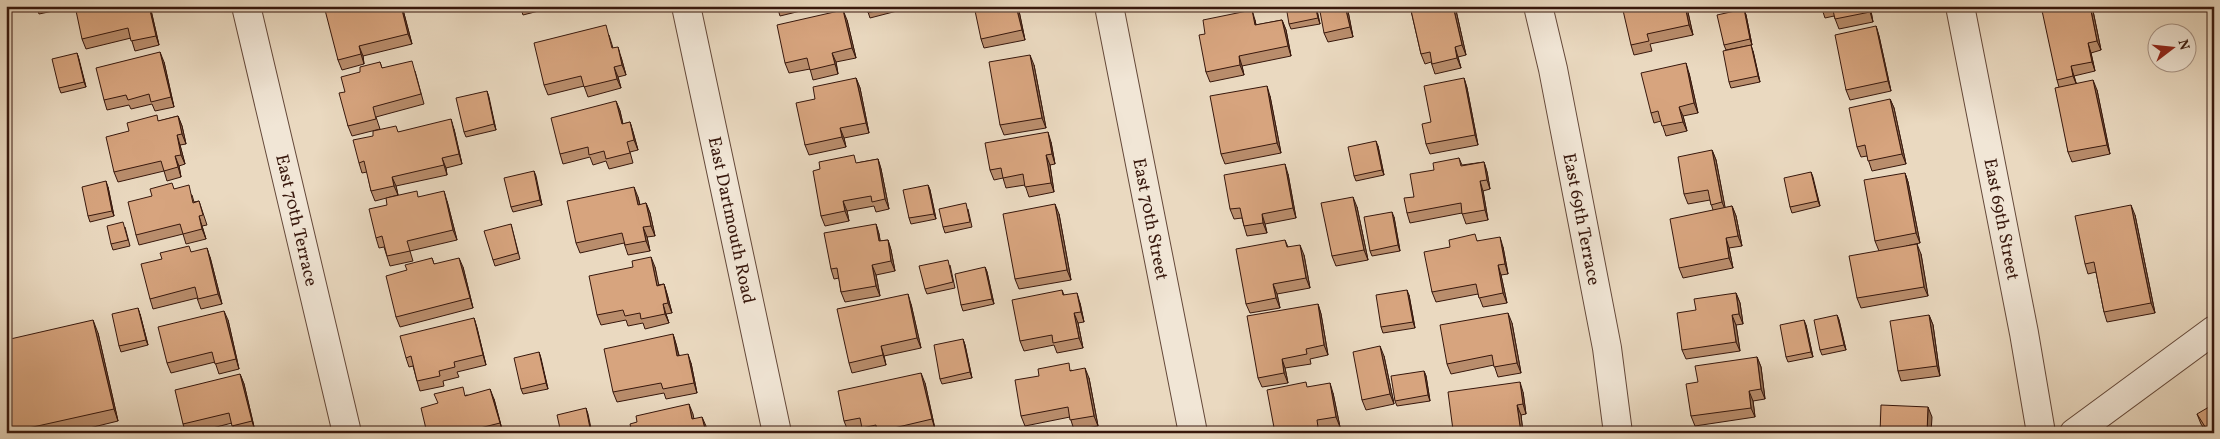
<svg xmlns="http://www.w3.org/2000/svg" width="2220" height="439" font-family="Vollkorn,serif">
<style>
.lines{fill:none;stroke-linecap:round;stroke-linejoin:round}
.minor-casing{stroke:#644839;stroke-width:30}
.minor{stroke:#f1e6d6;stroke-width:28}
.wall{fill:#b98d6c;stroke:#37170c}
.shaded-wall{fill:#967358;stroke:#37170c}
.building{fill:#d7a47e;stroke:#37170c}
.labels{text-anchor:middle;stroke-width:4;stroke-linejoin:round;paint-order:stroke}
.street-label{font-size:18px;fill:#37170c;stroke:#f1e6d6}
</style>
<rect width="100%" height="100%" fill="#ead9c0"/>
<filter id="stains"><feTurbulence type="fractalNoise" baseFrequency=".004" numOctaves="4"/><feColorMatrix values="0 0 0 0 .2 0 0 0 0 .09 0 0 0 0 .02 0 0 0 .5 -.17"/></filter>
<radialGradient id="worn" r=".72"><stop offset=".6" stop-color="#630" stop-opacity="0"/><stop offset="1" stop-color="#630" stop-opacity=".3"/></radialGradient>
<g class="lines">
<defs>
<path id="minor" d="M 246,6 L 347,433
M 686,6 L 777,433
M 1109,6 L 1193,433
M 1538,6 L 1553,69 L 1607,348 L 1618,433
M 1960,6 L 2024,333 L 2041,433
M 2074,433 L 2214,330"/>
</defs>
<use href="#minor" class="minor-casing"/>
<use href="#minor" class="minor"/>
</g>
<path class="wall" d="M 36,6 L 67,6 L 67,8 L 39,14 Z
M 150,6 L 159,45 L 135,51 L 131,38 L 86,49 L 82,39 Z
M 340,6 L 402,6 L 412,44 L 363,56 L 364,64 L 342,70 L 338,60 Z
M 520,6 L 558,6 L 523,15 Z
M 587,6 L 596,6 L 588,8 Z
M 777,6 L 817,6 L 817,7 L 780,16 Z
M 866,6 L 896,6 L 897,11 L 870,18 Z
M 1018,6 L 1025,40 L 984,48 L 981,39 Z
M 1316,6 L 1320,24 L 1291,29 L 1289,24 Z
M 1347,6 L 1353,37 L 1328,42 L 1324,33 Z
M 1410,6 L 1455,6 L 1466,55 L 1458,57 L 1461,68 L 1435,74 L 1431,62 L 1425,64 L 1421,54 Z
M 1821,6 L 1870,6 L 1873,22 L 1839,29 L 1834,16 L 1825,18 Z
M 2092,6 L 2101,50 L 2091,53 L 2095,71 L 2074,76 L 2076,83 L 2097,90 L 2110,154 L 2072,162 L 2068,152 L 2059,87 L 2057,80 Z
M 1687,8 L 1693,35 L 1650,44 L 1652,51 L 1634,55 L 1631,45 Z
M 1744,9 L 1746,15 L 1752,45 L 1726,50 L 1724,45 Z
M 847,20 L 856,58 L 836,62 L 838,74 L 813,80 L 810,69 L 789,73 L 785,63 Z
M 1255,20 L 1256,25 L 1282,20 L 1286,30 L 1291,56 L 1242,66 L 1244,75 L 1210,82 L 1206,72 L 1205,34 Z
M 1876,26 L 1879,36 L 1891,91 L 1850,100 L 1846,90 Z
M 609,35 L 613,48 L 621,57 L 626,75 L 618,77 L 621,88 L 588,97 L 584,86 L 548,95 L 544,85 Z
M 1753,51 L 1760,82 L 1731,88 L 1729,82 Z
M 77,53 L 86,87 L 61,93 L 59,88 Z
M 164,62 L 174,107 L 155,111 L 152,104 L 131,109 L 129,105 L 107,110 L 104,100 Z
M 380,62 L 382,68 L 415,71 L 424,104 L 376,117 L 380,129 L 352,136 L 348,126 L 345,92 L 360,72 Z
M 1034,65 L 1046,128 L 1004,135 L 1000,125 Z
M 1689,73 L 1698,113 L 1683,116 L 1687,131 L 1666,136 L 1661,121 L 1654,123 L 1651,113 Z
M 856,78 L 860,88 L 869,133 L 844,138 L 846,147 L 809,155 L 805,145 L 815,99 Z
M 1464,78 L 1467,88 L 1478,145 L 1430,154 L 1426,144 Z
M 487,91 L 496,130 L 466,137 L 464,132 Z
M 1270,96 L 1281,153 L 1225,164 L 1221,154 Z
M 1890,99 L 1894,108 L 1906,164 L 1872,171 L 1867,156 L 1861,157 L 1857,147 Z
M 616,101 L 620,111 L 623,124 L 630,122 L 633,132 L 638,150 L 630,152 L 633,163 L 609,169 L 606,161 L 593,165 L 590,157 L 563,164 L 560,154 Z
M 178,116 L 182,126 L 186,144 L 180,145 L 185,164 L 179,166 L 181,177 L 167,181 L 164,171 L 118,182 L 114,172 L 129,131 L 159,121 Z
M 454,129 L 462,164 L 446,168 L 447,175 L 396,186 L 398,195 L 375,201 L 371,191 L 367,172 L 362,173 L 359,163 L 399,132 Z
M 1051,142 L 1055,164 L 1050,165 L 1054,192 L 1029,197 L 1025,185 L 1006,188 L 1003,178 L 994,180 L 990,170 Z
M 1378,146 L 1384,175 L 1356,181 L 1354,176 Z
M 1712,150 L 1716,160 L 1725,208 L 1732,206 L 1736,216 L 1742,246 L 1729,248 L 1733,268 L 1683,278 L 1679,268 L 1713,210 L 1710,200 L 1688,204 L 1684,194 Z
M 1459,158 L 1462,165 L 1484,162 L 1487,172 L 1490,189 L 1483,191 L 1488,220 L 1466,224 L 1462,213 L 1410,223 L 1407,213 L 1414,197 L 1434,170 Z
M 878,159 L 881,169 L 889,209 L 876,212 L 874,206 L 847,211 L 849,221 L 825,226 L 821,216 L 857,163 Z
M 534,171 L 542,205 L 513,212 L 511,207 Z
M 1811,172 L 1820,206 L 1792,213 L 1790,207 Z
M 1905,173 L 1908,182 L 1920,243 L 1906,246 L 1921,254 L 1928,296 L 1861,308 L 1857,298 L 1879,251 L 1875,241 Z
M 1288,174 L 1296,218 L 1265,224 L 1267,233 L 1247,236 L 1244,226 L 1242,218 L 1234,219 L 1230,209 Z
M 2214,177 L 2214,192 L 2209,180 Z
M 928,185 L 930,190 L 936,219 L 911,224 L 909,218 Z
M 108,187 L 114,216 L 90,222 L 88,216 Z
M 174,189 L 192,195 L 194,202 L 199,201 L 207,225 L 202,226 L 206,239 L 186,244 L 183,234 L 139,245 L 136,235 L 152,196 Z
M 419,197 L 447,201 L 457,240 L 410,251 L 413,261 L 390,266 L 384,247 L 379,248 L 376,238 Z
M 638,197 L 640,205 L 646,203 L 650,213 L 655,236 L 647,237 L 650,251 L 628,255 L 624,243 L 580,253 L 576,243 Z
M 1357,207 L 1368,260 L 1336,266 L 1332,256 Z
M 968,209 L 972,227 L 945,233 L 943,227 Z
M 1059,214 L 1071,280 L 1019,289 L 1015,279 Z
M 2135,215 L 2155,313 L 2107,322 L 2104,312 L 2096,272 L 2088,274 L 2085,264 Z
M 1394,217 L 1400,251 L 1372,256 L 1370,251 Z
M 511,224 L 520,259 L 495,266 L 493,260 Z
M 876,224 L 879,234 L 880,241 L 888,240 L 891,250 L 895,271 L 876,275 L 880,296 L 845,302 L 841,292 L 839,278 L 834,279 L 831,269 Z
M 125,227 L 130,246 L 113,250 L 111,244 Z
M 1285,240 L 1288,247 L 1304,255 L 1310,288 L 1277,294 L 1280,308 L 1250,313 L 1246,304 Z
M 1478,241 L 1503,247 L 1508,274 L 1501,275 L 1507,303 L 1483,307 L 1478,294 L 1436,302 L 1432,292 L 1450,247 Z
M 191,252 L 210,257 L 222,304 L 201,309 L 197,298 L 153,309 L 150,299 Z
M 432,258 L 434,264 L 463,267 L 473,308 L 400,327 L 396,317 L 407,270 Z
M 950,265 L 955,288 L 927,294 L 925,289 Z
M 655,267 L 658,285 L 664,284 L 667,294 L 672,313 L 666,314 L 669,323 L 645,329 L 643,323 L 628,326 L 626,320 L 601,325 L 597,315 Z
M 985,267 L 987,272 L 994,304 L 963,311 L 961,305 Z
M 1062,290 L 1064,295 L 1080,303 L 1084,322 L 1078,323 L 1083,348 L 1057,353 L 1054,345 L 1024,351 L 1020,341 Z
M 1736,293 L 1740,303 L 1743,324 L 1736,325 L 1740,351 L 1686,359 L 1682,350 L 1696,310 Z
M 1409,295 L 1415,328 L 1383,333 L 1381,327 Z
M 911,304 L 921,348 L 884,356 L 886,365 L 852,373 L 849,363 Z
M 1318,304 L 1321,314 L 1328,355 L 1310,359 L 1311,364 L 1285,368 L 1288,383 L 1262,387 L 1258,378 Z
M 140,314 L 148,345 L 121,352 L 119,346 Z
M 1837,315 L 1839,320 L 1846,350 L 1822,355 L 1820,350 Z
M 1929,315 L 1933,325 L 1940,376 L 1901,381 L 1898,371 Z
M 474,318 L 477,328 L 486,365 L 457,372 L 459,377 L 443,381 L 444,386 L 420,391 L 417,381 L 413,366 L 409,367 L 406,358 Z
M 228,320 L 239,369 L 219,374 L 215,362 L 171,373 L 167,363 Z
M 1512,323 L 1521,373 L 1498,377 L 1494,365 L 1451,374 L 1447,364 Z
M 1806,325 L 1813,357 L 1788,362 L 1786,357 Z
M 98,333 L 118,421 L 69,433 L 6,433 Z
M 673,334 L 676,344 L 679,355 L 691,363 L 697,393 L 666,399 L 664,393 L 617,402 L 613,392 Z
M 963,339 L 965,345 L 972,378 L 942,384 L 940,379 Z
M 539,352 L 548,389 L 523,394 L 521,389 Z
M 1384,356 L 1394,404 L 1366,410 L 1362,400 Z
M 1757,357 L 1761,367 L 1765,399 L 1753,401 L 1755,417 L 1695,426 L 1691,416 L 1698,382 Z
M 1071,370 L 1089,378 L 1098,426 L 1074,430 L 1070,417 L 1025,426 L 1021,416 Z
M 1424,371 L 1426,376 L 1430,401 L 1397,406 L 1395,401 Z
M 240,374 L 244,384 L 255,431 L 247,433 L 235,433 L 232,423 L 193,433 L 186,433 L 183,424 Z
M 925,383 L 935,429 L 920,433 L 864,433 L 862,428 L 848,431 L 844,421 Z
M 1308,387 L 1333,393 L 1340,427 L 1320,430 L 1321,433 L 1275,433 Z
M 1523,392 L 1526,414 L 1521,415 L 1523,433 L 1454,433 L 1453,430 Z
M 466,395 L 494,399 L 503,433 L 427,433 Z
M 2197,414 L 2214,433 L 2207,433 L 2201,424 Z"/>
<path class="shaded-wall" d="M 149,6 L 150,6 L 159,45 L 156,36 Z
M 401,6 L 402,6 L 412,44 L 408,34 Z
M 1016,6 L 1018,6 L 1025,40 L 1022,30 Z
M 1315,6 L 1316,6 L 1320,24 L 1318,18 Z
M 1345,6 L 1347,6 L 1353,37 L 1350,27 Z
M 1453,6 L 1455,6 L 1466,55 L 1462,45 Z
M 1685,6 L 1686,6 L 1687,8 L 1693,35 L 1689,25 Z
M 1868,6 L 1870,6 L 1873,22 L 1870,12 Z
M 2090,6 L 2092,6 L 2101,50 L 2097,41 Z
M 1744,9 L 1746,15 L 1752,45 L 1750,39 Z
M 843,10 L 847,20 L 856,58 L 852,48 Z
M 1252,10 L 1255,20 L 1258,35 L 1255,25 Z
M 1282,20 L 1286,30 L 1291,56 L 1288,46 Z
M 1876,26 L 1879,36 L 1891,91 L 1888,81 Z
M 2088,43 L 2091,53 L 2095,71 L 2092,62 Z
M 1751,45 L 1753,51 L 1760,82 L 1758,76 Z
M 359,46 L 363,56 L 364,64 L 361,54 Z
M 618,47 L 621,57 L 626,75 L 622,65 Z
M 1455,47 L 1458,57 L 1461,68 L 1457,58 Z
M 160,52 L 164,62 L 174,107 L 171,97 Z
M 77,53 L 79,59 L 86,87 L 84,82 Z
M 832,53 L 836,62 L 838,74 L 835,64 Z
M 1030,55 L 1034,65 L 1046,128 L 1042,118 Z
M 1239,56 L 1242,66 L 1244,75 L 1240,65 Z
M 1686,63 L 1689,73 L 1698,113 L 1694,103 Z
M 2071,66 L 2077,86 L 2073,76 Z
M 614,67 L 618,77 L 621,88 L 617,79 Z
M 856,78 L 860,88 L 869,133 L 866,123 Z
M 1464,78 L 1467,88 L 1478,145 L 1475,135 Z
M 2093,80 L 2097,90 L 2110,154 L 2107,145 Z
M 1267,86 L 1270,96 L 1281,153 L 1277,143 Z
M 487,91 L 489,97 L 496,130 L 494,124 Z
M 1890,99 L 1894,108 L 1906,164 L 1902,154 Z
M 616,101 L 620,111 L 625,134 L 622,124 Z
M 1679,107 L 1683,116 L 1687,131 L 1683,122 Z
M 178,116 L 182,126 L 186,144 L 182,134 Z
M 451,119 L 454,129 L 462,164 L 459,154 Z
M 630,122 L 633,132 L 638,150 L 634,140 Z
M 840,128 L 844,138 L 846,147 L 842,137 Z
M 1048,132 L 1051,142 L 1055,164 L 1052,154 Z
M 177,135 L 180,145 L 185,164 L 181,155 Z
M 1376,141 L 1378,146 L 1384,175 L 1382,170 Z
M 1712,150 L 1716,160 L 1726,212 L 1722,202 Z
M 1046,155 L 1050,165 L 1054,192 L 1051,183 Z
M 175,156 L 179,166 L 181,177 L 178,167 Z
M 442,158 L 446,168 L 447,175 L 444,165 Z
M 878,159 L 881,169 L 889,209 L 885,199 Z
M 1484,162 L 1487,172 L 1490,189 L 1487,180 Z
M 1285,164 L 1288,174 L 1296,218 L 1293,208 Z
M 534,171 L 536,176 L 542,205 L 540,200 Z
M 1811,172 L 1813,177 L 1820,206 L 1818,201 Z
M 1905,173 L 1908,182 L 1920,243 L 1916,233 Z
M 392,177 L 396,186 L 398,195 L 394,186 Z
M 106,181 L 108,187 L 114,216 L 112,211 Z
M 1480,181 L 1483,191 L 1488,220 L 1485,210 Z
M 928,185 L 930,190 L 936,219 L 934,214 Z
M 634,187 L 638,197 L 642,215 L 638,205 Z
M 444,191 L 447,201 L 457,240 L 453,230 Z
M 1353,197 L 1357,207 L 1368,260 L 1364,250 Z
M 843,201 L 847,211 L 849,221 L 845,211 Z
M 646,203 L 650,213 L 655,236 L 651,226 Z
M 1055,204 L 1059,214 L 1071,280 L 1067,270 Z
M 2131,205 L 2135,215 L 2155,313 L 2151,303 Z
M 1732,206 L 1736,216 L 1742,246 L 1738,236 Z
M 1392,212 L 1394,217 L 1400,251 L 1398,245 Z
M 1262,214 L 1265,224 L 1267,233 L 1263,223 Z
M 199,216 L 202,226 L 206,239 L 202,229 Z
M 876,224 L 879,234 L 882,251 L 879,241 Z
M 643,227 L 647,237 L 650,251 L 646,241 Z
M 1500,237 L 1503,247 L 1508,274 L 1505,264 Z
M 1726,238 L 1729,248 L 1733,268 L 1729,258 Z
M 888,240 L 891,250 L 895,271 L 891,261 Z
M 1917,244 L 1921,254 L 1928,296 L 1924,287 Z
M 1300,245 L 1304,255 L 1310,288 L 1306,278 Z
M 207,248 L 210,257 L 222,304 L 218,294 Z
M 651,257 L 655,267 L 661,295 L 657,286 Z
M 459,258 L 463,267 L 473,308 L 470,298 Z
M 872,265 L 876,275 L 880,296 L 876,286 Z
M 1498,265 L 1501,275 L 1507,303 L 1503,293 Z
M 985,267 L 987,272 L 994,304 L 992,299 Z
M 664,284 L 667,294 L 672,313 L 668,303 Z
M 1273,284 L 1277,294 L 1280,308 L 1276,298 Z
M 1407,290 L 1409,295 L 1415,328 L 1413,322 Z
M 1077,293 L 1080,303 L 1084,322 L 1081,312 Z
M 1736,293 L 1740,303 L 1743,324 L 1739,314 Z
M 908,294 L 911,304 L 921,348 L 917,338 Z
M 663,304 L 666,314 L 669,323 L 665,314 Z
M 1318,304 L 1321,314 L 1328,355 L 1324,345 Z
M 138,308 L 140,314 L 148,345 L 146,340 Z
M 224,311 L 228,320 L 239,369 L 236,359 Z
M 1074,313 L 1078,323 L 1083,348 L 1079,338 Z
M 1508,313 L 1512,323 L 1521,373 L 1517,363 Z
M 1732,315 L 1736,325 L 1740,351 L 1736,342 Z
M 1837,315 L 1839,320 L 1846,350 L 1844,345 Z
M 1929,315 L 1933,325 L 1940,376 L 1937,366 Z
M 474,318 L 477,328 L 486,365 L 483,355 Z
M 93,320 L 98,333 L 118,421 L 114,409 Z
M 1804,320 L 1806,325 L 1813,357 L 1811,352 Z
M 673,334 L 676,344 L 681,366 L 677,356 Z
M 963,339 L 965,345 L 972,378 L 970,372 Z
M 881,346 L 884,356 L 886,365 L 883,355 Z
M 1380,346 L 1384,356 L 1394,404 L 1390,394 Z
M 539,352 L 541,358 L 548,389 L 546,383 Z
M 688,354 L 691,363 L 697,393 L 694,383 Z
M 1757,357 L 1761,367 L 1765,399 L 1761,389 Z
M 1282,359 L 1285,368 L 1288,383 L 1284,373 Z
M 1085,368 L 1089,378 L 1098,426 L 1094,416 Z
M 1424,371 L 1426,376 L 1430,401 L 1428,395 Z
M 921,373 L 925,383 L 935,429 L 932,419 Z
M 240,374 L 244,384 L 255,431 L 252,421 Z
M 1520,382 L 1523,392 L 1526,414 L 1523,404 Z
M 1330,383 L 1333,393 L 1340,427 L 1336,417 Z
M 490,389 L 494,399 L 503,433 L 500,423 Z
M 1749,391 L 1753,401 L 1755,417 L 1751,408 Z
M 689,404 L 693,414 L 696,429 L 692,419 Z
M 1517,405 L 1521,415 L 1523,433 L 1521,433 Z
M 1928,407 L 1932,417 L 1931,433 L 1927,433 Z
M 586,408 L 588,414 L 592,433 L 591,433 Z
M 702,417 L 706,426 L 707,433 L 706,433 Z"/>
<path class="building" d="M 36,6 L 46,6 L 37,8 Z
M 75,6 L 149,6 L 156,36 L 131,41 L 128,28 L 82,39 Z
M 340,6 L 401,6 L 408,34 L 359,46 L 361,54 L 338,60 L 325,10 Z
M 866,6 L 894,6 L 868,13 Z
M 974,6 L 1016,6 L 1022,30 L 981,39 Z
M 1286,6 L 1315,6 L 1318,18 L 1289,24 Z
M 1319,6 L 1345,6 L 1350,27 L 1324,33 Z
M 1410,6 L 1453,6 L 1462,45 L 1455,47 L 1457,58 L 1432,64 L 1430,52 L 1421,54 Z
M 1622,6 L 1685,6 L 1689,25 L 1647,34 L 1649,41 L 1631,45 Z
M 1821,6 L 1830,6 L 1822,8 Z
M 1832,6 L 1868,6 L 1870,12 L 1835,19 Z
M 2041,6 L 2090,6 L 2097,41 L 2088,43 L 2092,62 L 2071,66 L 2073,76 L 2057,80 Z
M 1744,9 L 1750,39 L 1724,45 L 1717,15 Z
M 843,10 L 852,48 L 832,53 L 835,64 L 810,70 L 807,58 L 785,63 L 777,25 Z
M 1252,10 L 1255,25 L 1282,20 L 1288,46 L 1239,56 L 1240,65 L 1206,72 L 1199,35 L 1205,34 L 1203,20 Z
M 606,25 L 612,48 L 618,47 L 622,65 L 614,67 L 617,79 L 584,87 L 581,76 L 544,85 L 534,43 Z
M 1876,26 L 1888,81 L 1846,90 L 1835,35 Z
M 1751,45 L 1758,76 L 1729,82 L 1723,51 Z
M 160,52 L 171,97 L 151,102 L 149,94 L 128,100 L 126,95 L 104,100 L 96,68 Z
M 77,53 L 84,82 L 59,88 L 52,59 Z
M 1030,55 L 1042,118 L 1000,125 L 989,62 Z
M 412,61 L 421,94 L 373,107 L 376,119 L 348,126 L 339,93 L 345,92 L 341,77 L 360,72 L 360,67 L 380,62 L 382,68 Z
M 1686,63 L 1694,103 L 1679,107 L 1683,122 L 1662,126 L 1658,111 L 1651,113 L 1641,73 Z
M 856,78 L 866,123 L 840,128 L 842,137 L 805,145 L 796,103 L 815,99 L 813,87 Z
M 1464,78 L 1475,135 L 1426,144 L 1422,124 L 1431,122 L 1424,86 Z
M 2093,80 L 2107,145 L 2068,152 L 2055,88 Z
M 1267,86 L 1277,143 L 1221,154 L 1210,96 Z
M 487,91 L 494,124 L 464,132 L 456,98 Z
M 1890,99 L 1902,154 L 1868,161 L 1865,145 L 1857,147 L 1849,108 Z
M 616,101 L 622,124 L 630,122 L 634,140 L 627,142 L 630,153 L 606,159 L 604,151 L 589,155 L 588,147 L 560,154 L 551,118 Z
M 157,115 L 158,121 L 178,116 L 182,134 L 177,135 L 181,155 L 175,156 L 178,167 L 164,171 L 161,161 L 114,172 L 106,137 L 129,131 L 127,123 Z
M 451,119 L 459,154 L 442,158 L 444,165 L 392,177 L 394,186 L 371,191 L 364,161 L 359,163 L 353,140 L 373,136 L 373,131 L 396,126 L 398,132 Z
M 1048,132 L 1052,154 L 1046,155 L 1051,183 L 1025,187 L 1023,174 L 1003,178 L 1001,168 L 990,170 L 985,143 Z
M 1376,141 L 1382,170 L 1354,176 L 1348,147 Z
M 1712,150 L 1722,202 L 1711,205 L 1708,190 L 1684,194 L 1678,157 Z
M 854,155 L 856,163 L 878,159 L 885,199 L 872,202 L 871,196 L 843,201 L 845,211 L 821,216 L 813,171 L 820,169 L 819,162 Z
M 1459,158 L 1461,166 L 1484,162 L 1487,180 L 1480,181 L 1485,210 L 1462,214 L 1461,203 L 1407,213 L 1404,198 L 1414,197 L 1410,174 L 1434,170 L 1433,163 Z
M 1285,164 L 1293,208 L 1262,214 L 1263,223 L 1244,226 L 1240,208 L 1230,209 L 1224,175 Z
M 534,171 L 540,200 L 511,207 L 504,178 Z
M 1811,172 L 1818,201 L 1790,207 L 1784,178 Z
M 1905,173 L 1916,233 L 1875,241 L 1864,180 Z
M 2214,177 L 2214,189 L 2209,180 Z
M 106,181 L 112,211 L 88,216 L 82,187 Z
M 172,183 L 174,189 L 189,185 L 193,203 L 199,201 L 203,215 L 199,216 L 202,229 L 183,234 L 180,224 L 136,235 L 128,202 L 152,196 L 150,189 Z
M 928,185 L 934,214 L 909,218 L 903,190 Z
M 634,187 L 638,205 L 646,203 L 651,226 L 643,227 L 646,241 L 625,245 L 622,233 L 576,243 L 567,201 Z
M 417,191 L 418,197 L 444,191 L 453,230 L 407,241 L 410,251 L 387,256 L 382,236 L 376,238 L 369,209 L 387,205 L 386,198 Z
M 1353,197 L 1364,250 L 1332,256 L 1321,203 Z
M 966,203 L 970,222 L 943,227 L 939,209 Z
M 1055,204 L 1067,270 L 1015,279 L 1003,214 Z
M 2131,205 L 2151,303 L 2104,312 L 2094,262 L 2085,264 L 2075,216 Z
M 1732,206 L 1738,236 L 1726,238 L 1729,258 L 1679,268 L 1670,219 Z
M 1392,212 L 1398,245 L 1370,251 L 1364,217 Z
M 123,222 L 128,240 L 111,244 L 107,226 Z
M 511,224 L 518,253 L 493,260 L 484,231 Z
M 876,224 L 879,241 L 888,240 L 891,261 L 872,265 L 876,286 L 841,292 L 837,268 L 831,269 L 824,233 Z
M 1475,234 L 1477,241 L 1500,237 L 1505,264 L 1498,265 L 1503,293 L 1479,298 L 1476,284 L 1432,292 L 1424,252 L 1450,247 L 1449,240 Z
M 1285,240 L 1287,247 L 1300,245 L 1306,278 L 1273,284 L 1276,298 L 1246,304 L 1236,249 Z
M 1917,244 L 1924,287 L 1857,298 L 1849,256 Z
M 189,246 L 191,252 L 207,248 L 218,294 L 198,299 L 195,287 L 150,299 L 141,264 L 162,259 L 160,253 Z
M 651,257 L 657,286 L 664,284 L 668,303 L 663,304 L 665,314 L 641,319 L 640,313 L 625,316 L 623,310 L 597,315 L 589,276 L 633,267 L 632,261 Z
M 432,258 L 434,264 L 459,258 L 470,298 L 396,317 L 386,276 L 407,270 L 405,265 Z
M 948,260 L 953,282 L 925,289 L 919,266 Z
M 985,267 L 992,299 L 961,305 L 955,274 Z
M 1062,290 L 1063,295 L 1077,293 L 1081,312 L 1074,313 L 1079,338 L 1053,343 L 1052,335 L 1020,341 L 1012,300 Z
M 1407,290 L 1413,322 L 1381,327 L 1376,295 Z
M 1736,293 L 1739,314 L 1732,315 L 1736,342 L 1682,350 L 1677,313 L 1696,310 L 1694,299 Z
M 908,294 L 917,338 L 881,346 L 883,355 L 849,363 L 837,309 Z
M 1318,304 L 1324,345 L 1306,349 L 1307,354 L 1282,359 L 1284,373 L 1258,378 L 1247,316 Z
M 138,308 L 146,340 L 119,346 L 112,314 Z
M 224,311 L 236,359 L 215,364 L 212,352 L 167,363 L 158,327 Z
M 1508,313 L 1517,363 L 1494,367 L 1492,355 L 1447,364 L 1440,325 Z
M 1837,315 L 1844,345 L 1820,350 L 1814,320 Z
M 1929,315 L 1937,366 L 1898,371 L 1890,321 Z
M 474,318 L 483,355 L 454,362 L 455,367 L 439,371 L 440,376 L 417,381 L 411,356 L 406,358 L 400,336 Z
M 93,320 L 114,409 L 6,433 L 6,340 Z
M 1804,320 L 1811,352 L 1786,357 L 1780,325 Z
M 673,334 L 677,356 L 688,354 L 694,383 L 663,389 L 661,383 L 613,392 L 604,349 Z
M 963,339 L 970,372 L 940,379 L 934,345 Z
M 1380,346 L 1390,394 L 1362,400 L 1353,352 Z
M 539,352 L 546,383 L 521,389 L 514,358 Z
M 1757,357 L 1761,389 L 1749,391 L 1751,408 L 1691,416 L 1686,384 L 1698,382 L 1695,366 Z
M 1069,363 L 1070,371 L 1085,368 L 1094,416 L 1070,420 L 1068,407 L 1021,416 L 1015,380 L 1039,376 L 1038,369 Z
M 1424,371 L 1428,395 L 1395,401 L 1391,376 Z
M 921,373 L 932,419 L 877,432 L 876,425 L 862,428 L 860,418 L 844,421 L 838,391 Z
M 240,374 L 252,421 L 232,426 L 229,413 L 183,424 L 175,390 Z
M 1306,382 L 1307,387 L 1330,383 L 1336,417 L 1317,420 L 1318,427 L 1289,433 L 1275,433 L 1267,390 Z
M 1520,382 L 1523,404 L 1517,405 L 1521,433 L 1500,433 L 1500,430 L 1482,433 L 1464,433 L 1464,428 L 1453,430 L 1448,392 Z
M 463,387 L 465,396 L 490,389 L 500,423 L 460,433 L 427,433 L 421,408 L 438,403 L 434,394 Z
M 689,404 L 692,419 L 702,417 L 706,433 L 621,433 L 621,430 L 631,428 L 630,424 L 637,422 L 636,416 Z
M 2214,404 L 2214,433 L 2209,433 L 2197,414 Z
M 1881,405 L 1928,407 L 1927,433 L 1880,433 Z
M 586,408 L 591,433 L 561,433 L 557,415 Z
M 1013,431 L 1014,433 L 1004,433 Z
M 1768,431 L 1768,433 L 1756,433 Z"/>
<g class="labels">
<g class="street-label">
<text transform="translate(1151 219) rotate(79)" y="6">East 70th Street</text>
<text transform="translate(1582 219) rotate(79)" y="6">East 69th Terrace</text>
<text transform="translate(2002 219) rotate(79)" y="6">East 69th Street</text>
<text transform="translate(297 220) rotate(77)" y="6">East 70th Terrace</text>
<text transform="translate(732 220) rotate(78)" y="6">East Dartmouth Road</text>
</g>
</g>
<rect width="2220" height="439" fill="none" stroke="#ead9c0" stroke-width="25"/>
<rect x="8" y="8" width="2205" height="424" fill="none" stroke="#37170c" stroke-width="2.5"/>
<rect x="12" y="12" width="2195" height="414" fill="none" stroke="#37170c"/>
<g transform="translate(2172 48) rotate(74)"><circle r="24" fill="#f1e6d6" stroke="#a79385"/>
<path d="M0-4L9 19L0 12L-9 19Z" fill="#8f2418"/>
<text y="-8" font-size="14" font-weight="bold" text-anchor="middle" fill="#37170c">N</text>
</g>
<rect width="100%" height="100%" filter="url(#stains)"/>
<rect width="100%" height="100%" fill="url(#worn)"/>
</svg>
